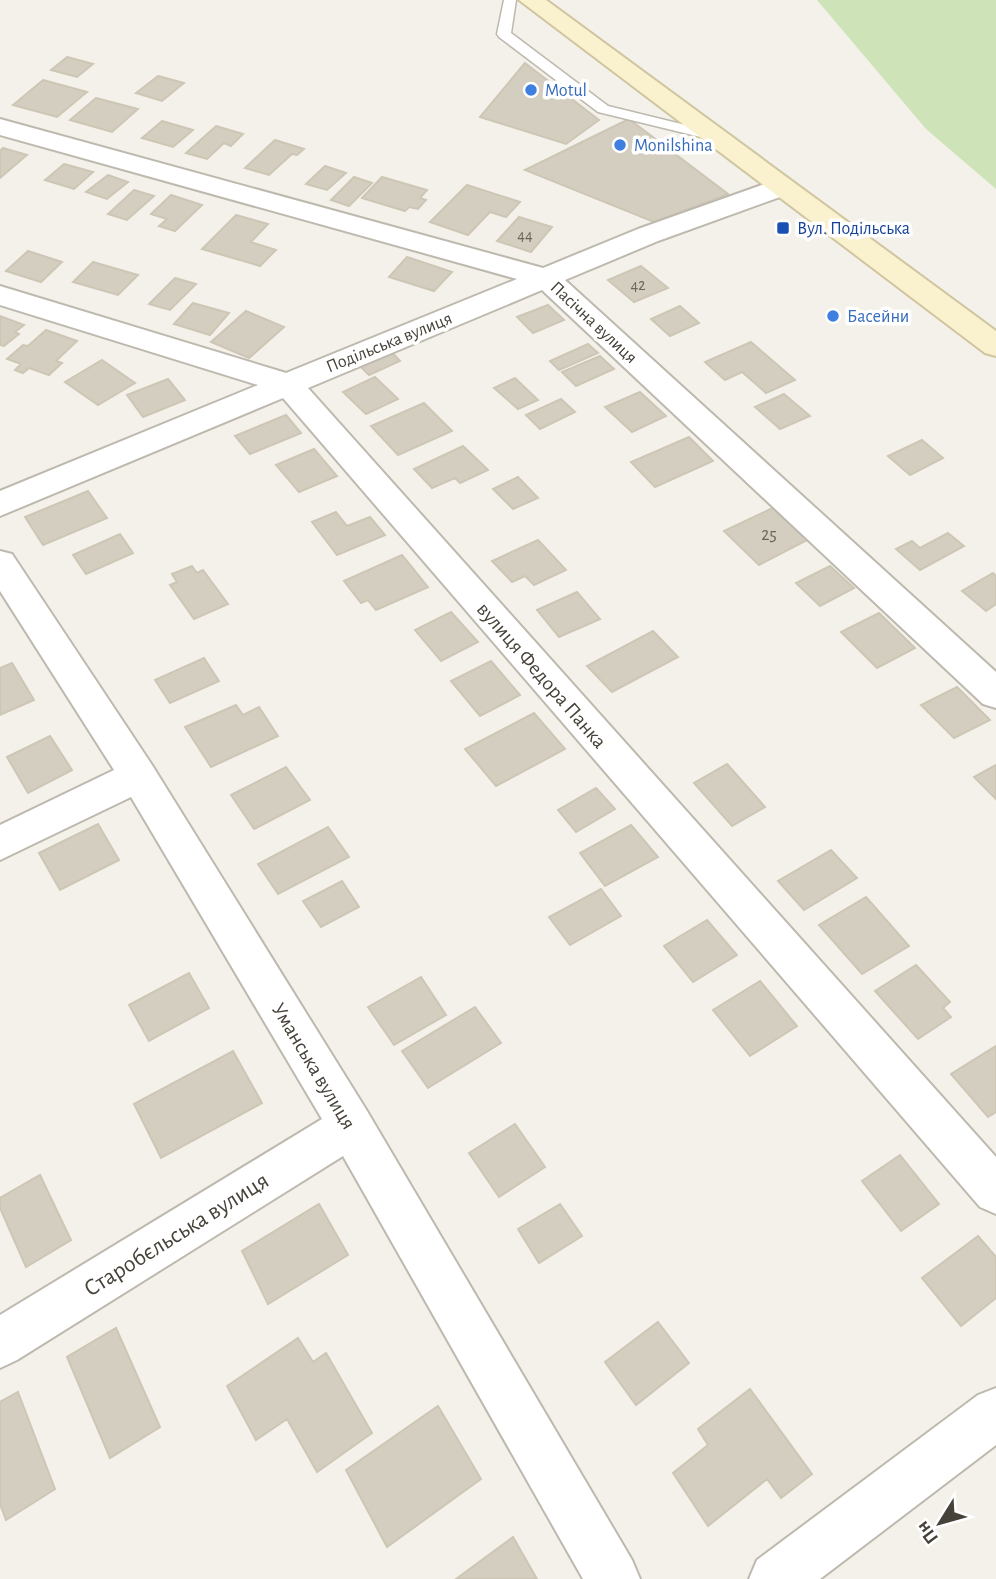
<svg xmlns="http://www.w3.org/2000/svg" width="996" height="1579" font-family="'Alegreya Sans',sans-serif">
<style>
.green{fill:#cee4b8}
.building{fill:#d4cec1;stroke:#cec6b5;stroke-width:2}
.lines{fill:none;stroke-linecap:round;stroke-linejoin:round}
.service-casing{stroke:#beb9ae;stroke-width:3}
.minor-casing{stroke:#beb9ae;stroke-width:4}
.secondary-casing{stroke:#cfc59f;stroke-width:4}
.service{fill:#fff;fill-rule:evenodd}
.minor{fill:#fff;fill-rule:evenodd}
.secondary{fill:#faf1cf;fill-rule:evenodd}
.shop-dot{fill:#3f7fe0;stroke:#fff;stroke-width:2.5}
.transit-dot{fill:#1a4fb4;stroke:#fff;stroke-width:2.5}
.labels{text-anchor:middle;stroke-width:7;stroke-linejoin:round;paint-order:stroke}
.far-number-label{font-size:16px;fill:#6a655b}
.far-shop-label{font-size:18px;fill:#366cbe;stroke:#fff;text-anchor:start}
.far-transit-label{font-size:18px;fill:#164399;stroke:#fff;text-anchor:start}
.far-street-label{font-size:18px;fill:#474239;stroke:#fff}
.number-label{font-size:18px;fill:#6a655b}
.street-label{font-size:21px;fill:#474239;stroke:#fff}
.near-street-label{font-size:24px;fill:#474239;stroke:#fff}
</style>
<rect width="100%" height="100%" fill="#f4f1eb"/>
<path class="green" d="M 817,0 L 996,0 L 996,189 L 926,129 Z"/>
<path class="building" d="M 67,57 L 93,64 L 77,77 L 51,70 Z
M 525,63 L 599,120 L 566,144 L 480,117 Z
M 158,76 L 184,83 L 162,101 L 136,93 Z
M 43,80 L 87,92 L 57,117 L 13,105 Z
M 96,98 L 138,109 L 112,132 L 70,120 Z
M 629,119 L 728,194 L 654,222 L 525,170 Z
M 162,121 L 193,130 L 173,147 L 142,138 Z
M 216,126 L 243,134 L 231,146 L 224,143 L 207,159 L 186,153 Z
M 275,140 L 304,149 L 297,155 L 292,154 L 269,175 L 245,168 Z
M 3,148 L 27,155 L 0,178 L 0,151 Z
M 64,164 L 93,172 L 74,189 L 45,180 Z
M 325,166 L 346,173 L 327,190 L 306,184 Z
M 108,175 L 128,182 L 107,199 L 86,192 Z
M 354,177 L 372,183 L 349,206 L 331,200 Z
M 382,177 L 427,190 L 420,198 L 426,200 L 418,209 L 409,207 L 405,211 L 362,198 Z
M 467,185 L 520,202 L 506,217 L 490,212 L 468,235 L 430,222 Z
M 134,190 L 154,196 L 127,220 L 108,214 Z
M 171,195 L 202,205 L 175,231 L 159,226 L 167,219 L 151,214 Z
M 236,215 L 268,224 L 251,242 L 276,250 L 260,266 L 202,249 Z
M 519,217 L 552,227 L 531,252 L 497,241 Z
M 28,251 L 62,262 L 41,282 L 6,271 Z
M 407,257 L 452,272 L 434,291 L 389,277 Z
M 93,262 L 138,275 L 118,295 L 73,282 Z
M 641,266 L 668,288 L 634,302 L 608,280 Z
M 175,278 L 196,284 L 170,310 L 149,304 Z
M 193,303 L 229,313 L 210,335 L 174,324 Z
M 548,305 L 564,320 L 533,333 L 517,317 Z
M 680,306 L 699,323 L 670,336 L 651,319 Z
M 246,311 L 284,327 L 249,358 L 211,342 Z
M 0,316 L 24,325 L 15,332 L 19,334 L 4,346 L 0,345 Z
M 46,330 L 77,341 L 56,361 L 62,363 L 49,375 L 29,368 L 23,373 L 15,370 L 21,364 L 7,359 L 23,345 L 28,346 Z
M 751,342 L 795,380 L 766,393 L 742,372 L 725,380 L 705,362 Z
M 588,344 L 598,353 L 559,370 L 550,361 Z
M 389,349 L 400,361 L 369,375 L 357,363 Z
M 600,356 L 614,369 L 576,386 L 562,372 Z
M 102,360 L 135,383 L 98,405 L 65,382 Z
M 375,377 L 398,399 L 366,414 L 343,392 Z
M 515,378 L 538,400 L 518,409 L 494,388 Z
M 168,379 L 185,400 L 143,417 L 127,395 Z
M 640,392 L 666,416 L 632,432 L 605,407 Z
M 784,394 L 810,416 L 780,429 L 755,407 Z
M 561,399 L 575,412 L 540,429 L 526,415 Z
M 424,403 L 452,431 L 398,455 L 371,426 Z
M 286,415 L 301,433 L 250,454 L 235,436 Z
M 689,437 L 713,461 L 655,487 L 631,462 Z
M 922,440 L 943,458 L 910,475 L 888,456 Z
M 463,446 L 488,470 L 460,483 L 455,478 L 432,488 L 414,469 Z
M 314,449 L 337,476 L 299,492 L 276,465 Z
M 518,477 L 538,498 L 513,509 L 493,489 Z
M 88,491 L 107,518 L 43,545 L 25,517 Z
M 779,505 L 813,537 L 759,565 L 724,531 Z
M 336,512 L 347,526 L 370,517 L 385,535 L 337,555 L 312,522 Z
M 948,533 L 964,546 L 920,570 L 896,549 L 912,541 L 920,548 Z
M 120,534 L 133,553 L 86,574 L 73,555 Z
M 538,540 L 566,570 L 534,585 L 525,576 L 512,582 L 492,561 Z
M 402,555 L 428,587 L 376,610 L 368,600 L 361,603 L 344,581 Z
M 192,566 L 197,573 L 203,570 L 228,604 L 194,619 L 170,585 L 177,582 L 172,574 Z
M 830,566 L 854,588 L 820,606 L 796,583 Z
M 993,573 L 996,576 L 996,604 L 986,611 L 962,591 Z
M 577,592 L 600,619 L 559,637 L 537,610 Z
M 451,612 L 478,642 L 441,661 L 415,630 Z
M 879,613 L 915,648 L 877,668 L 841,632 Z
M 653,631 L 678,657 L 612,692 L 587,666 Z
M 204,658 L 219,681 L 170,703 L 155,680 Z
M 491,661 L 520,695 L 480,716 L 451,681 Z
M 12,663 L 34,700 L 0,715 L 0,668 Z
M 957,687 L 990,720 L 954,738 L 921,705 Z
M 236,705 L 243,715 L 259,707 L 278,736 L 211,767 L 185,727 Z
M 534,713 L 565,749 L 496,786 L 465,749 Z
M 50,736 L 72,770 L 28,793 L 7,757 Z
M 727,764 L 765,807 L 732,826 L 694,783 Z
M 996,765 L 996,799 L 974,777 Z
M 286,767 L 310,800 L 254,829 L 231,795 Z
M 596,788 L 615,809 L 576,832 L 558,810 Z
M 98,824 L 119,860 L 60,890 L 39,853 Z
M 631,825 L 658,857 L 605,886 L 580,853 Z
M 328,827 L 349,857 L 278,894 L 258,864 Z
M 831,850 L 857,878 L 804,910 L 778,881 Z
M 342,881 L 359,907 L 321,927 L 303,901 Z
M 601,889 L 621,916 L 570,945 L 549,917 Z
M 866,897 L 909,946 L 862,974 L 819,925 Z
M 707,920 L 737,955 L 693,982 L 664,946 Z
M 916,965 L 950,1002 L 943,1008 L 951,1017 L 918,1039 L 875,991 Z
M 189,973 L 209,1008 L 149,1041 L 129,1005 Z
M 421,977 L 446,1015 L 394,1045 L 368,1007 Z
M 760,981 L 797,1026 L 750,1056 L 713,1010 Z
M 475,1007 L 501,1043 L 428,1088 L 402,1051 Z
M 996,1046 L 996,1112 L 988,1117 L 951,1074 Z
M 233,1051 L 262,1103 L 161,1158 L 134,1104 Z
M 515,1124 L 545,1167 L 499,1197 L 469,1153 Z
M 900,1155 L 939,1204 L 901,1231 L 862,1181 Z
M 40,1175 L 71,1240 L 26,1267 L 0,1208 L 0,1198 Z
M 319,1204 L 348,1255 L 268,1304 L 242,1251 Z
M 560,1204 L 582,1236 L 539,1263 L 518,1229 Z
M 978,1236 L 996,1257 L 996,1298 L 961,1326 L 922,1278 Z
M 658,1322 L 689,1363 L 636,1405 L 605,1362 Z
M 116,1328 L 160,1427 L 110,1458 L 67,1357 Z
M 298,1338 L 313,1362 L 326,1353 L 372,1433 L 317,1472 L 287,1419 L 256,1440 L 227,1386 Z
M 750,1389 L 812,1474 L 781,1498 L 767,1479 L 708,1526 L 673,1473 L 708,1445 L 698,1429 Z
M 18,1392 L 55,1489 L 6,1520 L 0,1504 L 0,1402 Z
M 438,1406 L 481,1479 L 387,1547 L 346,1470 Z
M 513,1537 L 537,1579 L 456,1579 Z"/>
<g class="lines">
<defs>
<path id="service" d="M 504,0 L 516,0 L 511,33 L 608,106 L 718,133 L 720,136 L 713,140 L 598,112 L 499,37 L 497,34 Z"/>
<path id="minor" d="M 0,119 L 543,268 L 638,229 L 773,181 L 782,179 L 791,181 L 795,187 L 791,193 L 658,241 L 565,280 L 996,672 L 996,708 L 983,704 L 542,290 L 308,388 L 996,1157 L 996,1214 L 980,1207 L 283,398 L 0,516 L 0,491 L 258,385 L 0,305 L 0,286 L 286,373 L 517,279 L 0,135 Z
M 0,551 L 12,554 L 152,765 L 367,1111 L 632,1560 L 640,1579 L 583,1579 L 343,1156 L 17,1360 L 0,1368 L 0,1315 L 322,1119 L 131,797 L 0,860 L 0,825 L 114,770 L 0,591 Z
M 996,1388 L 996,1445 L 820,1579 L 749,1579 L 757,1560 L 978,1395 Z"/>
<path id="secondary" d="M 519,0 L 546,0 L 996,331 L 996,356 L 985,353 Z"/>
</defs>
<use href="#service" class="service-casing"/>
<use href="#minor" class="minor-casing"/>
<use href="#secondary" class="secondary-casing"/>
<use href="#service" class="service"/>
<use href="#minor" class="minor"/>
<use href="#secondary" class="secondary"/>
</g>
<g class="shop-dot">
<circle cx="531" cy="90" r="7"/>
<circle cx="620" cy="145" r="7"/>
<circle cx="833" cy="316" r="7"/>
</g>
<rect class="transit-dot" x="776" y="221" width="14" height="14" rx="3.5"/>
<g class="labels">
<g class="far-number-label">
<text x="525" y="240">44</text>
<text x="638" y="290">42</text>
</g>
<g class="far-shop-label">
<text x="545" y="96">Motul</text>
<text x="634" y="151">Monilshina</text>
<text x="847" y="322">Басейни</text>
</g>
<g class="far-transit-label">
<text x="797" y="234">Вул. Подільська</text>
</g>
<g class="far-street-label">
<text transform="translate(594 322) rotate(43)" y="6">Пасічна вулиця</text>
<text transform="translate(389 342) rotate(-22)" y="6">Подільська вулиця</text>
</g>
<g class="number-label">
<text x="769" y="540">25</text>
</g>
<g class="street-label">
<text transform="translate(542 675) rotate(49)" y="7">вулиця Федора Панка</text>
<text transform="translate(314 1066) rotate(59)" y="7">Уманська вулиця</text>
</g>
<g class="near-street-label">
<text transform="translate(176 1234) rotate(-32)" y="8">Старобєльська вулиця</text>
</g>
</g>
<g transform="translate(940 1523) rotate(233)" stroke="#ffffff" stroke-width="5" paint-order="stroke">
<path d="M0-5L12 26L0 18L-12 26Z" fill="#474239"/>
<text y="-10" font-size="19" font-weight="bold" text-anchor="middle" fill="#474239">Пн</text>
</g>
</svg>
